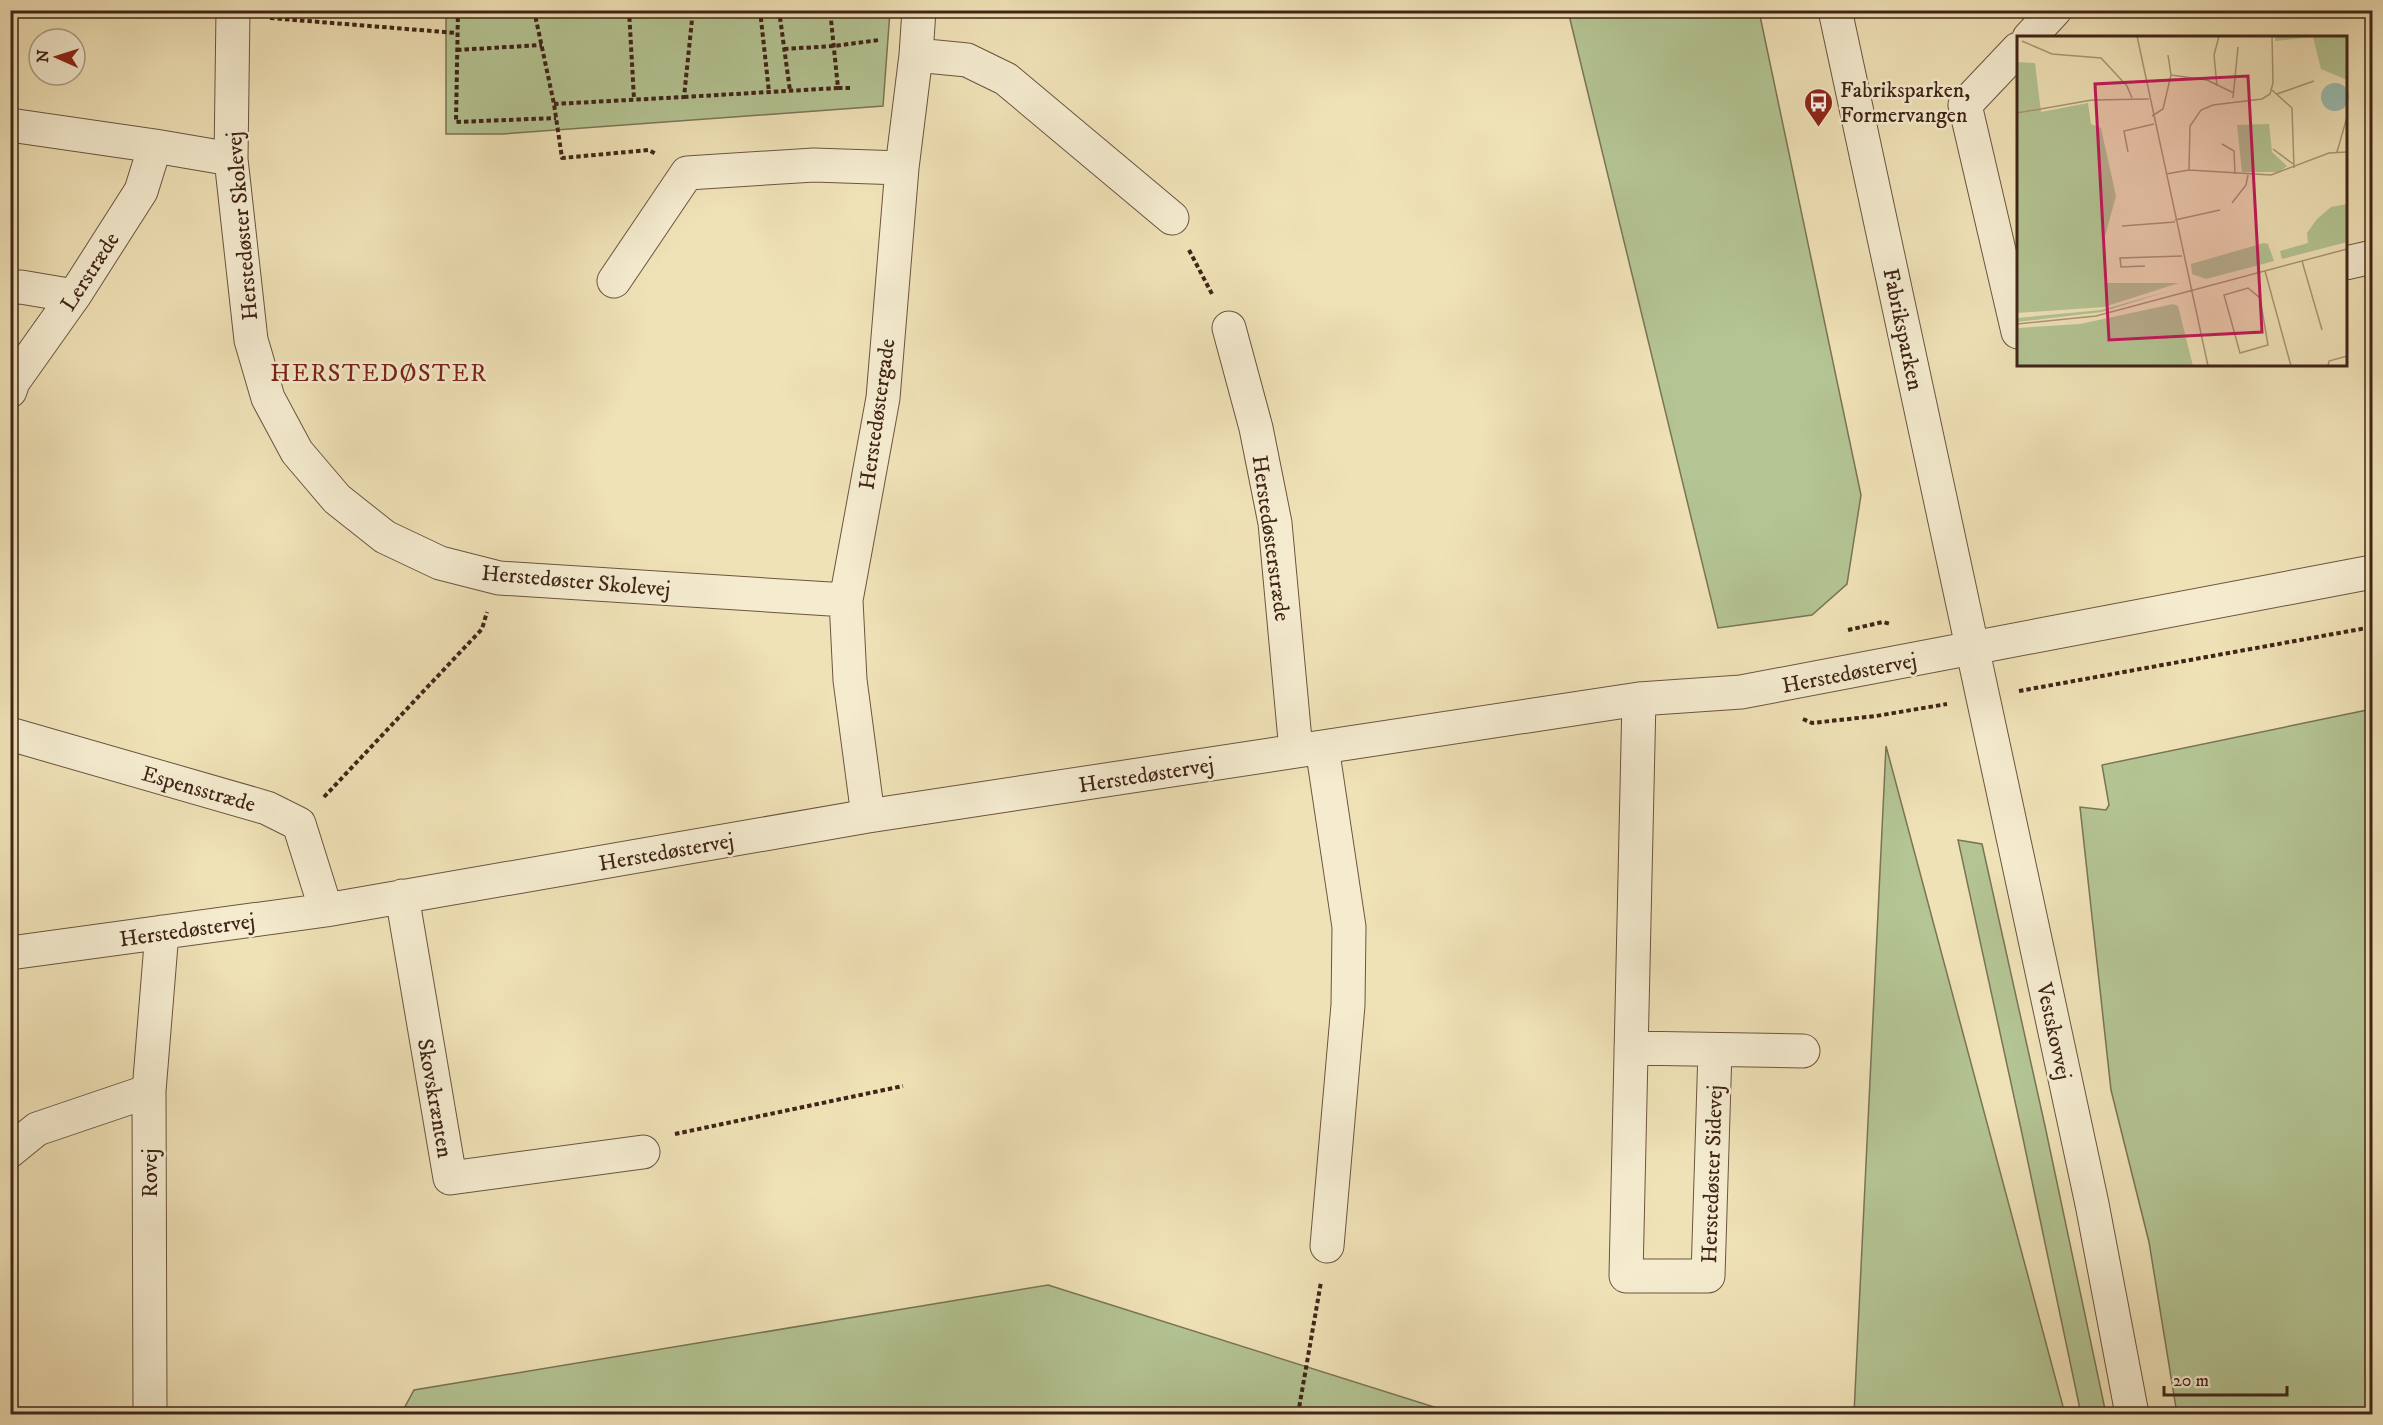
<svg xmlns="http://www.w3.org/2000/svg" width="2383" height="1425" font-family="'IM FELL DW Pica',serif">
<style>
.green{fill:#b4c493;stroke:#7a7456;stroke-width:1.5}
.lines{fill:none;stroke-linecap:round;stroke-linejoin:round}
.minor-casing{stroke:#6c5440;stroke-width:35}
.path{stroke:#402418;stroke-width:4;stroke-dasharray:4.5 3;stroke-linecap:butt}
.minor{stroke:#f5ecd0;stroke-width:33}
.labels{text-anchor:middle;stroke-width:5;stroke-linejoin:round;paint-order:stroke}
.poi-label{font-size:22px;fill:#402418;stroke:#f5ecd0;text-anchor:start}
.street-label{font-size:22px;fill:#402418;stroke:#f5ecd0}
.neighbourhood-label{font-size:24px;letter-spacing:1.5px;fill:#7a1f14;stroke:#f5ecd0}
.inset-road{fill:none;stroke:#aa9677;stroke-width:1.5}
.view{fill:#c2185b;fill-opacity:0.15;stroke:#c2185b;stroke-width:3}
.inset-edge{fill:none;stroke:#402418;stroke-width:3}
</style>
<rect width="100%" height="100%" fill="#f0e2b7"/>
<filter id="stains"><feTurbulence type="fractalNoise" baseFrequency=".00333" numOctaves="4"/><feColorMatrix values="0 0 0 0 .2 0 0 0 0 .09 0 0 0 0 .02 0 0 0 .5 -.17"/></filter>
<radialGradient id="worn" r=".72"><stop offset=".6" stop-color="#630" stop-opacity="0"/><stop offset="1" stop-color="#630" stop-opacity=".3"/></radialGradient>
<path class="green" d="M 446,11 L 890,11 L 883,106 L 502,134 L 446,134 Z
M 1568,11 L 1759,11 L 1861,495 L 1847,584 L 1812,615 L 1718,628 Z
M 2372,709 L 2372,1414 L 2177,1414 L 2149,1242 L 2111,1090 L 2080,807 L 2106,810 L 2109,805 L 2102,765 Z
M 1886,746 L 2065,1414 L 1854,1414 Z
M 1958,840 L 1982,844 L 2045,1126 L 2106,1414 L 2081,1414 L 2021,1129 Z
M 1048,1285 L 1453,1413 L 1468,1414 L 401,1414 L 414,1390 Z"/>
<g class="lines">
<defs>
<path id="minor" d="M 233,10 L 231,159 L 251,340 L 268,398 L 297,452 L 337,499 L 385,537 L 440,563 L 499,578 L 846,600
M 1835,10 L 2092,1204 L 2132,1414
M 2029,38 L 2055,10
M 2018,49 L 1965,105 L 2018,332
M 916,55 L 967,60 L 1006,79 L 1172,218
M 10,125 L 155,146 L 231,159
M 2346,263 L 2372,257
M 614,281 L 687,173 L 814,165 L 902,168
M 10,288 L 21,287 L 74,296
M 1229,328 L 1256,428 L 1275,523 L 1296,751
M 10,391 L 13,382 L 74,296 L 141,191 L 155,146
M 1639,699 L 1626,1276 L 1708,1276 L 1715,1050
M 10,734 L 267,808 L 299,824 L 326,910
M 1322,747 L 1349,927 L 1348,1005 L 1327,1246
M 868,816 L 850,680 L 846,600 L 883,398 L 902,168 L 916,55 L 919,10
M 402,896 L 450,1178 L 643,1152
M 10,953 L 326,910 L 868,816 L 1639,699 L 1741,692 L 2372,572
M 1631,1048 L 1803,1051
M 10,1151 L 37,1129 L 149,1091
M 150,1414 L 149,1091 L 162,932"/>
</defs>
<use href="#minor" class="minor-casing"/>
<path class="path" d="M 458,10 L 456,122 L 556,118
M 534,10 L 554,104 L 562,158 L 649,150 L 656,154
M 629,10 L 634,99
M 760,10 L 769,92
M 779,10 L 790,91
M 270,18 L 457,33
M 784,49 L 834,46 L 879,40
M 457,50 L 542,45
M 838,88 L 850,88
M 684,97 L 838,88 L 830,10
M 554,104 L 684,97 L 693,10
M 1189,250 L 1212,294
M 1848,630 L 1883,622 L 1890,624
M 2019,691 L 2372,627
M 1803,719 L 1812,723 L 1876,716 L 1947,704
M 324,797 L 482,629 L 487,612
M 675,1134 L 903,1086
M 1298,1414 L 1321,1282"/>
<use href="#minor" class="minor"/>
</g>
<defs>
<symbol id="bus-pin" viewBox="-11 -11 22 30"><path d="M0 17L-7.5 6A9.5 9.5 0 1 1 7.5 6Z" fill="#8f2418" stroke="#f5ecd0"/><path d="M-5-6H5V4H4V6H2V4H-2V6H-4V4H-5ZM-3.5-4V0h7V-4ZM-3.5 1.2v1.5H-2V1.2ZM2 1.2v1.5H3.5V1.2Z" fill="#fff"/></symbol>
</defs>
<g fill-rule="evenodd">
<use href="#bus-pin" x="1802" y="86" width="33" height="45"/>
</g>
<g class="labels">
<g class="poi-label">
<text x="1840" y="97">Fabriksparken,<tspan x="1840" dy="25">Formervangen</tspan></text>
</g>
<g class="street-label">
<text transform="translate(241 226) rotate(-95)" y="8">Herstedøster Skolevej</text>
<text transform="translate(89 271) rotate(-57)" y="8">Lerstræde</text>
<text transform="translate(1904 329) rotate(78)" y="8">Fabriksparken</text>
<text transform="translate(876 414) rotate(-82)" y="8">Herstedøstergade</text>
<text transform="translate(1272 538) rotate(82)" y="8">Herstedøsterstræde</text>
<text transform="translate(576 580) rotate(5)" y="8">Herstedøster Skolevej</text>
<text transform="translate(1849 672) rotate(-11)" y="8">Herstedøstervej</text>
<text transform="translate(1146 774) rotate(-9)" y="8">Herstedøstervej</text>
<text transform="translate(199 788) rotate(16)" y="8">Espensstræde</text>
<text transform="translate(666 851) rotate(-10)" y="8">Herstedøstervej</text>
<text transform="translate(187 929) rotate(-8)" y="8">Herstedøstervej</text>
<text transform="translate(2055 1031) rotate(78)" y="8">Vestskovvej</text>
<text transform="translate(436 1098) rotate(80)" y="8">Skovskrænten</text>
<text transform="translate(149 1173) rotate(-90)" y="8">Rovej</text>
<text transform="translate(1711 1174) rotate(-88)" y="8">Herstedøster Sidevej</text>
</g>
<g class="neighbourhood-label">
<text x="379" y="381">HERSTEDØSTER</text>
</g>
</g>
<g transform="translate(2017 36)">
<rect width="330" height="330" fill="#f0e2b7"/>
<path d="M 258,0 L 330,0 L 330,44 L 304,33 L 296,1 L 258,5 ZM 0,26 L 18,27 L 24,76 L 71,67 L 74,88 L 84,92 L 99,160 L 87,204 L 87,247 L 162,247 L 87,271 L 0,277 ZM 252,88 L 255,116 L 270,130 L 262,136 L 225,136 L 220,89 ZM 330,168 L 330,206 L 265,223 L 263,215 L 291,207 L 290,197 L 300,183 L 314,171 ZM 247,207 L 251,208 L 257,225 L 189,243 L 175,238 L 174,228 ZM 152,255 L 85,276 L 0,286 L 0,282 L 84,274 ZM 156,268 L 161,270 L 176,330 L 0,330 L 0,292 L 63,288 Z" fill="#b4c493"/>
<path d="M304 61a14 14 0 1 1 28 0a14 14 0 1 1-28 0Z" fill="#9abdb2"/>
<path class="inset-road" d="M 120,0 L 191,330M 5,5 L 35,18 L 84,22 L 110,50 L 115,62M 154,39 L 190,44 L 217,57M 200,50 L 197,19 L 202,0M 255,54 L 275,72 L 277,132M 260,58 L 297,45M 216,62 L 221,11M 0,77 L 75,64 L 132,63M 135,80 L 146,73 L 154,39 L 151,19M 205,108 L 217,115 L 218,138M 256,113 L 276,128M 111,116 L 107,95 L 137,88M 320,116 L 330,81M 172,134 L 173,90 L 184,74 L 196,69 L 245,63 L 253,58 L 256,47 L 255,0M 149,138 L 172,134 L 254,139 L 312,117 L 330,116M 215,167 L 229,149 L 231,139M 158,184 L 203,174M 105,190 L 158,186M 285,225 L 305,294M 128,230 L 104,231 L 103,222 L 165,220M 248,235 L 274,330M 231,252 L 243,262 L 251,309 L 223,317 L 207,259 ZM 0,288 L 79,280 L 330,213M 311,330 L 312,325 L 330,320"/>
<path class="view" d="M 231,40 L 245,296 L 92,304 L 78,48 Z"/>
<rect width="330" height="330" class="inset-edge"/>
</g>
<rect width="2383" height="1425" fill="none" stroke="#f0e2b7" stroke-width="36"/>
<rect x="12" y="12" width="2359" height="1401" fill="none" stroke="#402418" stroke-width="3"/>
<rect x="18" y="18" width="2347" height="1389" fill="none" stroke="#402418" stroke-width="1.5"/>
<g transform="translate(57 57) rotate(273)"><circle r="28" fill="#f5ecd0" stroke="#ad9c86" stroke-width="1.5"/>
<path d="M0-4.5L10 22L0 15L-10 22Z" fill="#8f2418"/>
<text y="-9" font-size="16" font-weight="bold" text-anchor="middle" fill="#402418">N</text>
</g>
<path d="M2164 1386v9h123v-9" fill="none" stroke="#402418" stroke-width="3"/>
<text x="2173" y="1386" font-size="18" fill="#402418" stroke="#f5ecd0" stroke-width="4.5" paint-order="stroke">20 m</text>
<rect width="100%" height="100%" filter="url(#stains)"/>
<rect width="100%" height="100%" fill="url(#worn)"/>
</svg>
